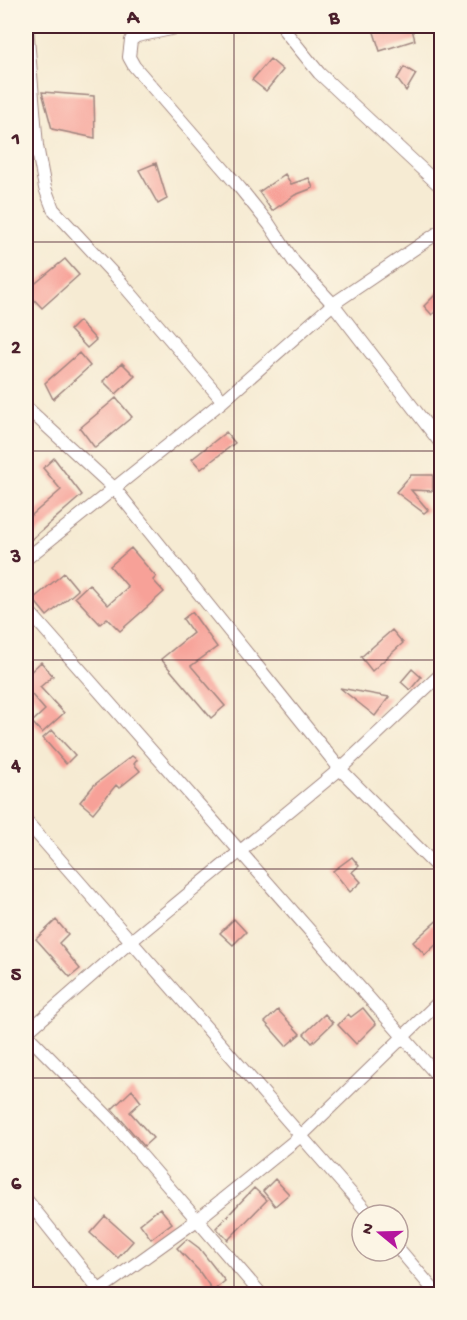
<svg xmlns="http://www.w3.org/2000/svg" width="467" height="1320" font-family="'Gochi Hand',sans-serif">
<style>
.building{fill:#f7a198}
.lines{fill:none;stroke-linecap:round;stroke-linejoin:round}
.minor-casing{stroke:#a0857f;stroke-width:14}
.minor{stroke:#fff;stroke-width:12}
.grid{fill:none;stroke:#4a1f2b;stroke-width:1.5;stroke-opacity:0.55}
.neatline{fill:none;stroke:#4a1f2b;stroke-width:2}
.grid-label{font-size:20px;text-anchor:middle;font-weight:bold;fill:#4a1f2b}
</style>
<rect width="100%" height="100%" fill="#fcf5e5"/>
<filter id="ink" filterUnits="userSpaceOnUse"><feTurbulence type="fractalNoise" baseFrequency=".0167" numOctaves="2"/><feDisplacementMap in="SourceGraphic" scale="12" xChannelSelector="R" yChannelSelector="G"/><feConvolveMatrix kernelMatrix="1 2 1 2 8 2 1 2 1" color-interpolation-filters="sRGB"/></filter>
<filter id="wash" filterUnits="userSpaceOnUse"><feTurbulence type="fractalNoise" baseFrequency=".008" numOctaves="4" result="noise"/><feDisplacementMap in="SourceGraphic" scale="24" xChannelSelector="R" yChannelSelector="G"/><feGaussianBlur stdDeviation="1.35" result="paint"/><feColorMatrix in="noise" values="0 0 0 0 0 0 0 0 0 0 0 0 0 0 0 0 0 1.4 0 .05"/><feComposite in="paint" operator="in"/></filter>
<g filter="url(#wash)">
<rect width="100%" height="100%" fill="#f6ebd3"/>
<g id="blocks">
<path class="building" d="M 372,26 L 411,26 L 415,40 L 380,51 Z
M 270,59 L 283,70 L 266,91 L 252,80 Z
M 404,67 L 416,74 L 406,91 L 397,79 Z
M 42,92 L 94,96 L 95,138 L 52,129 Z
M 156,163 L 167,199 L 158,204 L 139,170 Z
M 285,174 L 291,184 L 309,178 L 313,188 L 295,195 L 272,211 L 259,192 Z
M 65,259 L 79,275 L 42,308 L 26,291 Z
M 441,289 L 441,306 L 432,315 L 424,306 Z
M 79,321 L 96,340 L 87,348 L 70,330 Z
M 79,353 L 90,366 L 53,399 L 45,383 Z
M 122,363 L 135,376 L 116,394 L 103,381 Z
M 116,398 L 132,417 L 95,448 L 80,428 Z
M 226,432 L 235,443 L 201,469 L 192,459 Z
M 54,458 L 82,495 L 26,544 L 26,520 L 61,490 L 43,468 Z
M 411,475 L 433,475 L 433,491 L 411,490 L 428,510 L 424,513 L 396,492 Z
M 131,548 L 156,577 L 153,580 L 164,592 L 120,631 L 107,618 L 100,624 L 75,597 L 89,584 L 108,605 L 128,587 L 110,566 Z
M 64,573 L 78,590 L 47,616 L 33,599 Z
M 192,612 L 217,647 L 191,666 L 225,706 L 211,718 L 161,659 L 193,633 L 183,619 Z
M 392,630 L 403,643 L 372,671 L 361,657 Z
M 41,662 L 53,676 L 40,687 L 64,713 L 42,733 L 32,722 L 45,710 L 26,688 L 26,676 Z
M 412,669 L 421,677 L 410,690 L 401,682 Z
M 340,688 L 389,697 L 375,716 Z
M 52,730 L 75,755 L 66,764 L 43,738 Z
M 132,756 L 137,760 L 134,764 L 140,771 L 119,788 L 116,785 L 93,813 L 80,802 L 94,785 Z
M 352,857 L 359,866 L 352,872 L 361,882 L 350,892 L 333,871 Z
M 441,917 L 441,940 L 425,955 L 413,942 Z
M 234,919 L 246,932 L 233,945 L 220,933 Z
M 56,920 L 68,934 L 59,943 L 80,969 L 70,977 L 36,939 Z
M 363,1008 L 376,1024 L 356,1044 L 338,1025 L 348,1014 L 351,1017 Z
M 278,1010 L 300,1034 L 286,1046 L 265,1022 Z
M 325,1014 L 333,1023 L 312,1043 L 304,1034 Z
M 132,1090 L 141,1102 L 130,1112 L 153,1138 L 144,1146 L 112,1109 Z
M 275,1179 L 289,1194 L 275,1206 L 263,1191 Z
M 254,1188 L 267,1200 L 228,1240 L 216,1228 Z
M 160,1208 L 172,1223 L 151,1239 L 140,1224 Z
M 105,1216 L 133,1241 L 118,1258 L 90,1233 Z
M 187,1239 L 199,1248 L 225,1281 L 213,1291 L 199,1271 L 177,1248 Z"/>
</g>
</g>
<g filter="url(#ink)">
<use href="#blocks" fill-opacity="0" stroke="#a0857f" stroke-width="1.5"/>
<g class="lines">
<defs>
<path id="minor" d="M 27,26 L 37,146 L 45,188 L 53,209 L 120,281 L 223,401
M 186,26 L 137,36 L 131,40 L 129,57 L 134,66 L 240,188 L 269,224 L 294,262 L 333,304 L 442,445
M 285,26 L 285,31 L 319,73 L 442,188
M 26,407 L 115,489 L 340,769 L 442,872
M 26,559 L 223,401 L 333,304 L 442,230
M 26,608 L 442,1081
M 26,821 L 370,1215
M 26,1033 L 130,942 L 340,769 L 442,673
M 26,1034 L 110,1119 L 261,1294
M 26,1199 L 102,1294
M 398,1248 L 437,1294
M 94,1294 L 197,1220 L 303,1134 L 442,999"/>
</defs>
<use href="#minor" class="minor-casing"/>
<use href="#minor" class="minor"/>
</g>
</g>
<path class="grid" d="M 234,26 L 234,1294M 26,242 L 442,242M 26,451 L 442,451M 26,660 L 442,660M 26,869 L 442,869M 26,1078 L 442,1078"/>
<rect width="467" height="1320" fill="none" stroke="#fcf5e5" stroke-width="66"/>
<g transform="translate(380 1233) rotate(289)"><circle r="28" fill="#fcf5e5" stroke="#b59f9b" stroke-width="1.5"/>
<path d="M0-4.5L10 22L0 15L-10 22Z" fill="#b5179e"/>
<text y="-9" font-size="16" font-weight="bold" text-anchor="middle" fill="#4a1f2b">N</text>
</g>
<rect x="33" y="33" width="401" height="1254" class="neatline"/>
<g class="grid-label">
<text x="133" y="23">A</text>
<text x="334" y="23">B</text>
<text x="16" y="144">1</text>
<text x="16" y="353">2</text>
<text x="16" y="562">3</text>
<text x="16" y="771">4</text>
<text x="16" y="980">5</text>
<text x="16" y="1189">6</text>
</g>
</svg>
